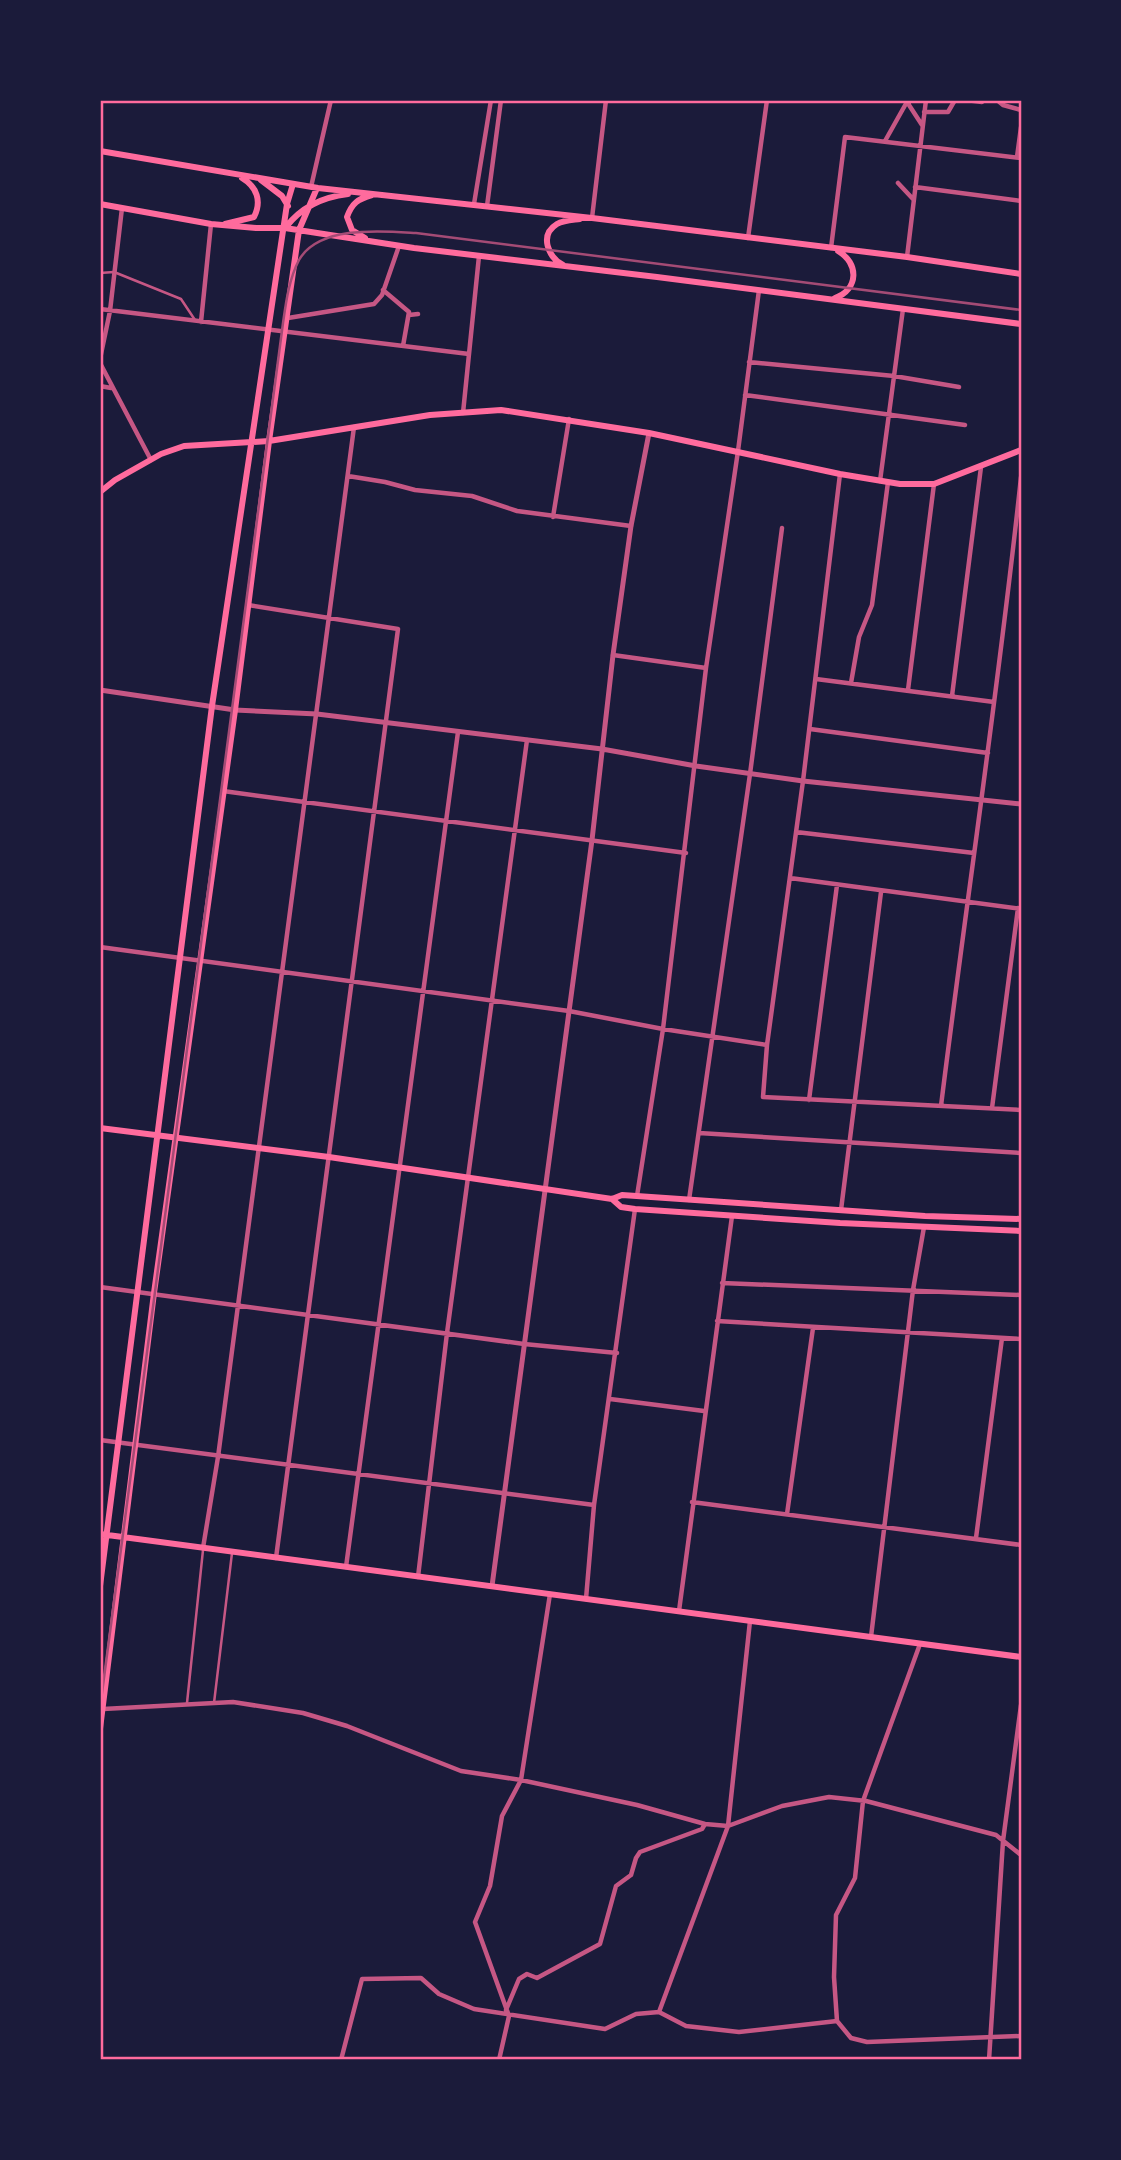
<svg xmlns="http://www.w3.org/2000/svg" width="1121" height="2160" font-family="Helvetica,sans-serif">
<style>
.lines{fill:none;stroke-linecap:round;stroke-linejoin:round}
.service{stroke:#c65784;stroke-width:2.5}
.minor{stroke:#c65784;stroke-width:4.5}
.tertiary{stroke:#c65784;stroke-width:5}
.secondary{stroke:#ff6b9d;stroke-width:6}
.rail{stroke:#a44b75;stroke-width:2.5}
.neatline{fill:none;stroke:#ff6b9d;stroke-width:2.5}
</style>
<rect width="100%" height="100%" fill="#1b1b3a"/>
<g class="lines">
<path class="service" d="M 100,273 L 114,272 L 181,299 L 195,320
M 187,1703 L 203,1550
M 214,1703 L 232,1553"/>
<path class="minor" d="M 908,100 L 909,105 L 922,125
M 966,100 L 982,102 L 985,100
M 997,100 L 1003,105 L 1021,110
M 924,112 L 948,112 L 955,100
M 885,141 L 908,100
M 1017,157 L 1021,127
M 898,183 L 913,199
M 311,187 L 331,100
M 915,187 L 1021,201
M 474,204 L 491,100
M 487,206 L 501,100
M 592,218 L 606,100
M 748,238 L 767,100
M 831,248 L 845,137 L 1021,158
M 907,257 L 926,100
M 383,290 L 409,312 L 403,346
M 100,309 L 469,354
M 409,315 L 418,314
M 288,318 L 374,304 L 382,295 L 399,246
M 201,322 L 211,224
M 100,359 L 110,311 L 122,208
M 749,362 L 894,376 L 959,387
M 100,363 L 151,460
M 100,386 L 111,388
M 745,395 L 965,425
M 463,413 L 479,256
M 840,474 L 803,781 L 767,1045 L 763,1097 L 1021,1110
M 348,476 L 385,482 L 415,490 L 472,496 L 517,511 L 631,526
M 880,481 L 903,309
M 553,517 L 569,419
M 248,605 L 398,629 L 276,1558
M 613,655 L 706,668
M 816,679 L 994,702
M 851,683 L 859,637 L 872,605 L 888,482
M 908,690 L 934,484
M 952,696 L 981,467
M 810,729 L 988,753
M 223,791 L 686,853
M 796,832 L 974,853
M 790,878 L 1021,909
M 100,947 L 569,1011 L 663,1029 L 767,1045
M 809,1100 L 837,885
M 941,1106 C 967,896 999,687 1021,477
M 992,1108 L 1018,908
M 699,1133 L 1021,1153
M 637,1196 L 663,1029 L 706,668 L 738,451 L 759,290
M 689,1200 L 750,774 L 782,528
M 841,1210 L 881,892
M 722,1283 L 1021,1295
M 100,1287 L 524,1344 L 617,1353
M 717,1321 L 1021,1339
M 610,1399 L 704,1411
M 100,1440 L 594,1505
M 692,1502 L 1021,1545
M 787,1514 L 813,1328
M 976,1538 L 1002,1338
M 203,1548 L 218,1457 L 354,427
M 346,1567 L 458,732
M 418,1577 L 447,1333 L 527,740
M 586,1599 L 594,1505 L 635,1209
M 679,1611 L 732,1216
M 871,1637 L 913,1290 L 924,1227
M 103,1709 L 233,1702 L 303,1713 L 347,1726 L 461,1771 L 521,1780 L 637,1805 L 705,1824 L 728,1826 L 782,1806 L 829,1797 L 866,1801 L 996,1835 L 1021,1855
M 506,2010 L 519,1979 L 527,1974 L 537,1978 L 600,1944 L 616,1886 L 631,1875 L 636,1858 L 640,1852 L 702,1829 L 705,1824
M 659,2012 L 728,1826 L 750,1621
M 837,2021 L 834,1977 L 836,1915 L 855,1878 L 863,1801 L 920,1644
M 837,2021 L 851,2038 L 867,2042 L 1021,2036
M 341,2060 L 362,1979 L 421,1978 L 439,1994 L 474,2009 L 605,2029 L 636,2014 L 659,2012 L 686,2026 L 739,2032 L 837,2021
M 499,2060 L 509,2016 L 475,1922 L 490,1886 L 502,1816 L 521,1780 L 550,1594
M 989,2060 L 1003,1841 L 1021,1705"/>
<path class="tertiary" d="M 100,690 L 235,710 L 317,714 L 602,749 L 696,766 L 803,781 L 1021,804
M 492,1586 L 592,840 L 613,655 L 631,526 L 649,433"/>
<path class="secondary" d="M 100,151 L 318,188 L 592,218 L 907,257 L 1021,274
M 261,180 L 282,196 L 288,206
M 100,204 L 211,224 L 256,228 L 285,228 L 414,248 L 657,277 L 1021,324
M 225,224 L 254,217 C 262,201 257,187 242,178
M 286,227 C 302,206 323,197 348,194
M 365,238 L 352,230 L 347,217 C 352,203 358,199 372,195
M 563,265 C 548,257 539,235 557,224 C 564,220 573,220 580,219
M 835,298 C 859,289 859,263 838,251
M 100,492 L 115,480 L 161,454 L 184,446 L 269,441 L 430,415 L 501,410 L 649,433 L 840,474 L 900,484 L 934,484 L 1021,450
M 100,1128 L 329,1157 L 612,1199 L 622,1195 L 925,1216 L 1021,1219
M 612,1199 L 621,1207 L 635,1209 L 840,1223 L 1021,1231
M 100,1534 L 1021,1657
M 100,1586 L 212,706 L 287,204 L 293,184
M 100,1729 L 154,1293 L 235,710 L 269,441 L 299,230 L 317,188"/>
<path class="rail" d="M 100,1708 L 283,323 C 286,302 289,279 299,260 C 319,225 382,231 416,233 L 1021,310"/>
</g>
<rect width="1121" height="2160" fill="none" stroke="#1b1b3a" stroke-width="203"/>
<rect x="102" y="102" width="918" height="1956" class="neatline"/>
</svg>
